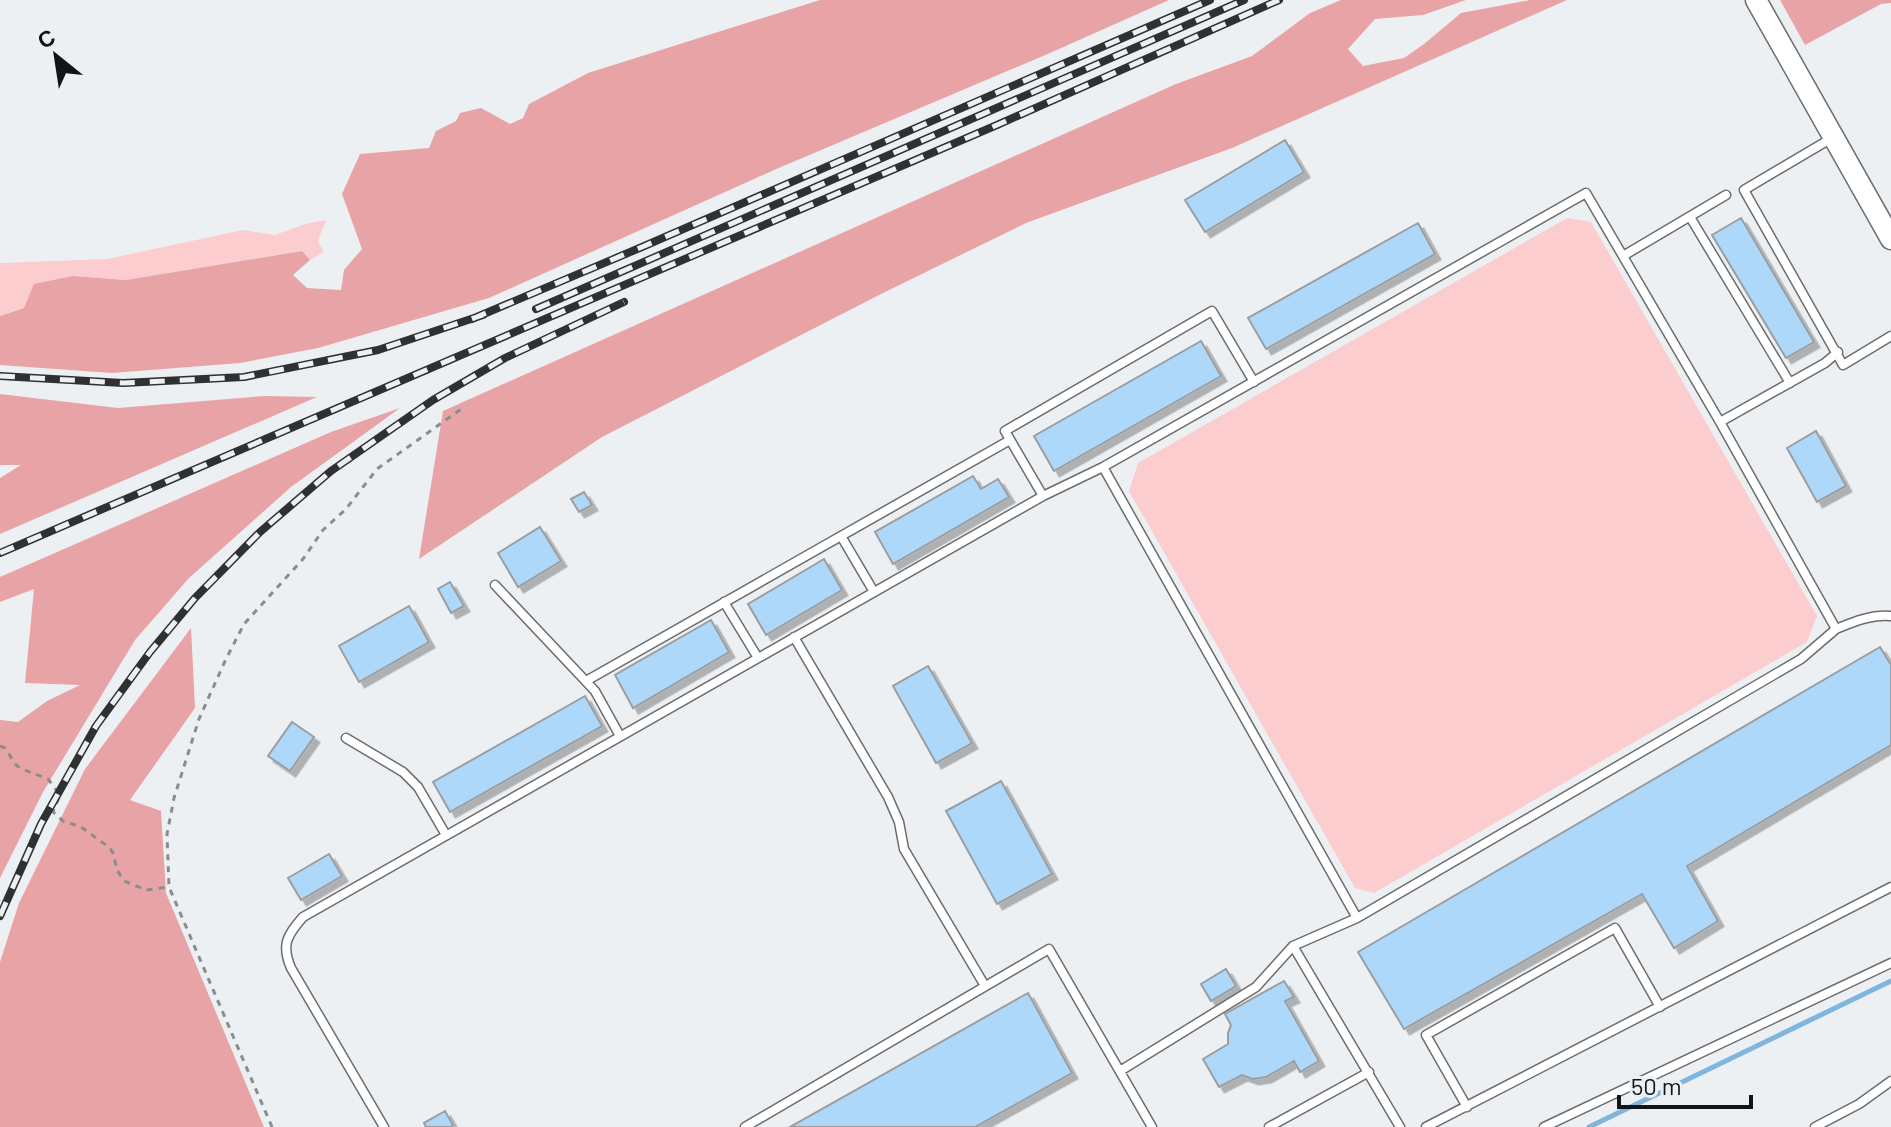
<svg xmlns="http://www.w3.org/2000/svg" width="1891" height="1127" font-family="Barlow,sans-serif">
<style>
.green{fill:#fccdcf}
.forest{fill:#e8a3a6}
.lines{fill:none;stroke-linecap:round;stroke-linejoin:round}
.stream{stroke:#80b5de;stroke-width:5}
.building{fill:#aed8fa;stroke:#9b9ea1;stroke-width:2;filter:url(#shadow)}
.service-casing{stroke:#6b6d70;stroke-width:11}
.tertiary-casing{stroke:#6b6d70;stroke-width:23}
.path{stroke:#8a8d8f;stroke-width:3;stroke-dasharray:6 6;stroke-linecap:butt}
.service{stroke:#fff;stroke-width:8}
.tertiary{stroke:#fff;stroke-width:20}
.rail-casing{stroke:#2e3031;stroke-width:8}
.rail{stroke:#edf0f3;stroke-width:5;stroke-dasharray:15;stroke-linecap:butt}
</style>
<defs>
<filter id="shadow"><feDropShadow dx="5.5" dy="5.5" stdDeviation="0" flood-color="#0004"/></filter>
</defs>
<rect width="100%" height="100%" fill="#edf0f3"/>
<path class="green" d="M 1567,218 L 1591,222 L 1817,616 L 1807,642 L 1374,893 L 1355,888 L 1129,491 L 1138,463 Z
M 326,220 L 318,241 L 324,252 L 310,260 L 301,251 L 126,280 L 73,276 L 24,308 L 0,316 L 0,263 L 107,259 L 243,230 L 275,235 L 305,224 Z"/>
<path class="forest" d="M 820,0 L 1169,0 L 1050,53 L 774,170 L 489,298 L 318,348 L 240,363 L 112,373 L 0,365 L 0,316 L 24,308 L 34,284 L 73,276 L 126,280 L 302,251 L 310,260 L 293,275 L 307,288 L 341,290 L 344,270 L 362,249 L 342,194 L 360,154 L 429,148 L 436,131 L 456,121 L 460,113 L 481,108 L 510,124 L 523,118 L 529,104 L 588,73 Z
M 1341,0 L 1466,0 L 1423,15 L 1375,19 L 1348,49 L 1363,66 L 1404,58 L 1424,44 L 1461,13 L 1530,0 L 1567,0 L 1232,148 L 1026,223 L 881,294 L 602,437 L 419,559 L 443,411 L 1176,84 L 1252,56 L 1310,13 Z
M 1780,0 L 1891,0 L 1891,3 L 1881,4 L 1805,45 Z
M 0,394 L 118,408 L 264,396 L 317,397 L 0,534 L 0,478 L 21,465 L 0,465 Z
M 400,408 L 291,487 L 189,578 L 135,640 L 43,792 L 0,878 L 0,720 L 18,722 L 47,701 L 80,685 L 25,683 L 34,589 L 0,602 L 0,577 L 331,432 Z
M 191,628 L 195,708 L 130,800 L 161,811 L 166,893 L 264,1127 L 0,1127 L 0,962 L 19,903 L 85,769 Z"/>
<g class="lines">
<path class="stream" d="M 1589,1127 L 1891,981"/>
</g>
<path class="building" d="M 1285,140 L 1304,172 L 1205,232 L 1185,200 Z
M 1741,218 L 1814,342 L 1786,358 L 1712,235 Z
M 1418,223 L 1435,254 L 1266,349 L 1248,318 Z
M 1201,341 L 1221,376 L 1054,471 L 1034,436 Z
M 1816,431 L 1846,486 L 1817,502 L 1787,448 Z
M 973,476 L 981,489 L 998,479 L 1009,497 L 893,564 L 875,532 Z
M 584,492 L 592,505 L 579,512 L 571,499 Z
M 540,527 L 561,561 L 518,587 L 498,553 Z
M 824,559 L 842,590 L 766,635 L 748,604 Z
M 450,582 L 464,606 L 451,613 L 438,589 Z
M 409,606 L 429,642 L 359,682 L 339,646 Z
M 711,620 L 729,652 L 633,708 L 615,675 Z
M 1880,647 L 1891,665 L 1891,745 L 1687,866 L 1718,921 L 1674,948 L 1642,894 L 1404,1029 L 1358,952 Z
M 928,666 L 972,743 L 936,763 L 893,686 Z
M 585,696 L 602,726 L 450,812 L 433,782 Z
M 292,722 L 314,737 L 290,771 L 268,756 Z
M 1001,781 L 1052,874 L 997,904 L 946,811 Z
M 329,854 L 342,876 L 301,900 L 288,878 Z
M 1226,969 L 1236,986 L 1211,1001 L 1201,984 Z
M 1284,981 L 1294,997 L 1285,1001 L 1319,1061 L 1300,1072 L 1294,1061 L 1266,1077 L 1253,1079 L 1242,1075 L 1219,1087 L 1203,1059 L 1228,1044 L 1228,1033 L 1231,1025 L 1225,1014 Z
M 1028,993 L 1072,1073 L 975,1127 L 790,1127 Z
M 445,1111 L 453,1125 L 450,1127 L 426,1127 L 424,1123 Z"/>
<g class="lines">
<defs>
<path id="service" d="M 1832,138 L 1744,190 L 1843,365 L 1891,336
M 1690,217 L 1790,383
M 1623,256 L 1726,195
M 1103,467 L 1357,918
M 1043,496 L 1005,431 L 1212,311 L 1254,382
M 841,536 L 874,592
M 495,585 L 595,691 L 620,736
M 724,602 L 758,658
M 1836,629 C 1853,622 1872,614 1891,616
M 794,637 L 888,797 L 899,822 L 904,849 L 985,986
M 586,681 L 1010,440
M 346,738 L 403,772 L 418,787 L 446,835
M 1120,1071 L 1256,987 L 1293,946
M 1467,1107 L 1426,1035 L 1615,928 L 1660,1007
M 384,1127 L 291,968 C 281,945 287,935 303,917 L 1043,496 L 1103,467 L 1586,193 L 1720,422
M 745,1127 L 1049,949 L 1152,1127
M 1269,1127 L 1369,1072
M 1400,1127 L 1293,946 L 1357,918 L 1801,659 L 1836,629 L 1720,422 L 1825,363 L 1838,352
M 1426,1127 L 1891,887
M 1544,1127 L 1891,963
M 1815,1127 L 1859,1104 L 1891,1081"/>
<path id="tertiary" d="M 1756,0 L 1891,239"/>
</defs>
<use href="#service" class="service-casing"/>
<use href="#tertiary" class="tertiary-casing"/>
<path class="path" d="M 0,746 L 5,748 L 16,765 L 22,769 L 48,779 L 60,795 L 53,812 L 63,821 L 81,827 L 110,848 L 113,853 L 117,870 L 124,881 L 146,890 L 169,887
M 272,1127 L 169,887 L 167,834 L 174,798 L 199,719 L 225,661 L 244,624 L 303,559 L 323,530 L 346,509 L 377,469 L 464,407"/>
<use href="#service" class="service"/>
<use href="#tertiary" class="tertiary"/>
<defs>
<path id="rail" d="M 536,309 L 1244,0
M 472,319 L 642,247 L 1210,0
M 0,376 L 123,383 L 244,377 L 378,350 L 483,315
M 0,553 L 997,125 L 1279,0
M 0,916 L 41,824 L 96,726 L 150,652 L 195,598 L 260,532 L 331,471 L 433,400 L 505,358 L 624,302"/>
</defs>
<use href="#rail" class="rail-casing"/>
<use href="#rail" class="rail"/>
</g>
<g transform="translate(56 56) rotate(330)" stroke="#edf0f3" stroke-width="6" paint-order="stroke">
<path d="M0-6L14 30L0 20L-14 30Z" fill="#131415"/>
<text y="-12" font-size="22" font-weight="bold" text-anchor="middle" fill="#131415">С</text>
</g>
<path d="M1619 1095v12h132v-12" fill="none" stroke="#131415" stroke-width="4"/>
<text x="1631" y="1095" font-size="24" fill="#131415" stroke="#edf0f3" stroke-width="6" paint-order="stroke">50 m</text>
</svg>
